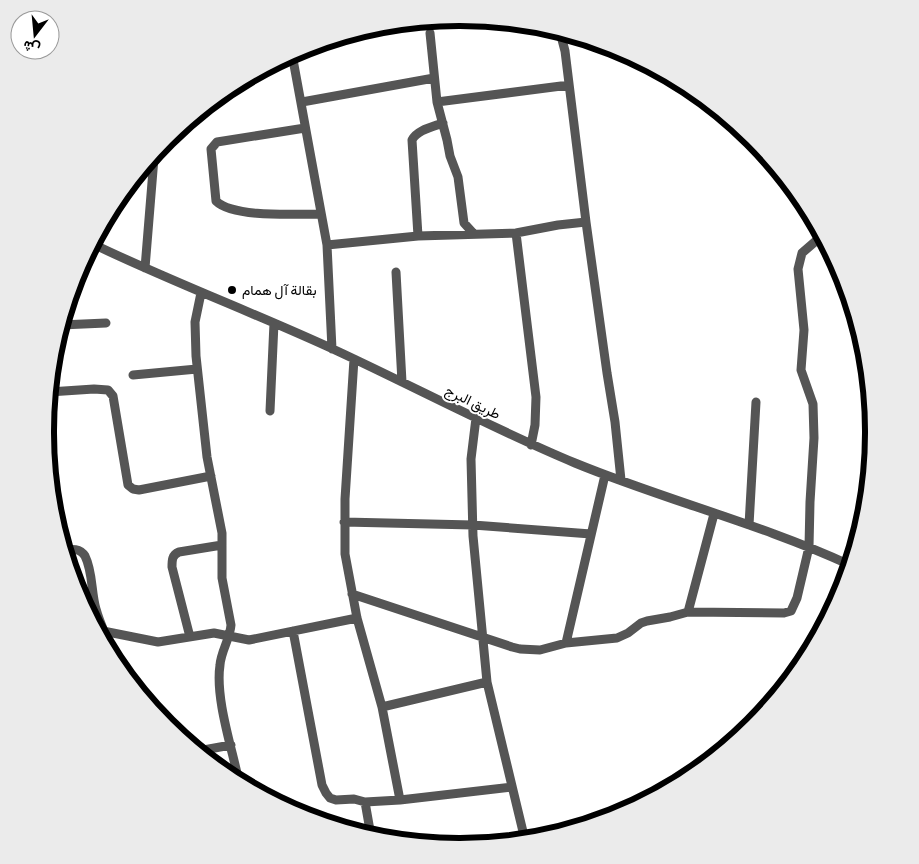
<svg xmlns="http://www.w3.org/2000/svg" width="919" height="864" font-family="'Source Sans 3',Vazirmatn,sans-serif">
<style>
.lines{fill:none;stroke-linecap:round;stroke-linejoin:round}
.minor{stroke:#555;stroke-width:9}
.poi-dot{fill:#000;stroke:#fff;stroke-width:2}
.labels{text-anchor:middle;stroke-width:4;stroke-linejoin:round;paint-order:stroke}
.poi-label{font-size:14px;fill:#000;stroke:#fff;text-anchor:start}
.street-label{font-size:14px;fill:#000;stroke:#fff}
.rim{fill:none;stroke:#000;stroke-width:6}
</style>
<rect width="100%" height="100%" fill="#fff"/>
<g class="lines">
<path class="minor" d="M 560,32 L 565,51 L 586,222 L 607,373 L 615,422 L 621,480
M 430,33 L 437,102 L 569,85
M 292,54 L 327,245 L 332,349
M 302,102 L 434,78
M 437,102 L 447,140 L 450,156 L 458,177 L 464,223 L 474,234
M 305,128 L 217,142 L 211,149 L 216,201 C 233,218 296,214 320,214
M 516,233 L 536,397 L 535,425 L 531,445
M 418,236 L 412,140 C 417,130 432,127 443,123
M 93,244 C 172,282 255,313 335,350 C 415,387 493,429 575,463 C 665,500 761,524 850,565
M 327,245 L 418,236 L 516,233 L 558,225 L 586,222
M 145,268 L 154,158
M 396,272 L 402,382
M 201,293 L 195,322 L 196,356 L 207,457 L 222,533 L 222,578 L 231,625 C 230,639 221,651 220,665 C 215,698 232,748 239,782
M 61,325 L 106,323
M 354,359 L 345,499 L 345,554 L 357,618 L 382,707 L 400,800
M 133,375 L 197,369
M 49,392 L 94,389 L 108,390 L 113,396 L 128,485 L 133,489 L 139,490 L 211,476
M 270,411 L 274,323
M 476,418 L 471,459 L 473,536 L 487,682 L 525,840
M 344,522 L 473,525 L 591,534
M 749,525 L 756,402
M 64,550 C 72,549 80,548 85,556 C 93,572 91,592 96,609 C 101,628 111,644 116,663
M 352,594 L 512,647 L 520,649 L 540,650 L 566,643 L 617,638 L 628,633 L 641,623 L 647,621 L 670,617 L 688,612 L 784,613 L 791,611 L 797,598 L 809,547 L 810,502 L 814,438 L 813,404 L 801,370 L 804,330 L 798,269 L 802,253 L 817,240 L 824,238
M 688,612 L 714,514
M 103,631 L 158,642 L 214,633 L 249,640 L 357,618
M 293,631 L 322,785 L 326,793 L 330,798 L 336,800 L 354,799 L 365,802 L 400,800 L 512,787
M 190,637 L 172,567 C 172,560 172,555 179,552 L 222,545
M 566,643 L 605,475
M 382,707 L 487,682
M 198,751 L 231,745
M 365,802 L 371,836"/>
</g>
<circle class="poi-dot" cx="232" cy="290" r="5"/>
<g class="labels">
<g class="poi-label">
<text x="242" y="295">بقالة آل همام</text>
</g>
<g class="street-label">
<text transform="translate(473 402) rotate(26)" y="5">طريق البرج</text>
</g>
</g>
<path d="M0 0H919V864H0ZM459 26H460A405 405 0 0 1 865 431V433A405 405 0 0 1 460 838H459A405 405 0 0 1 54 433V431A405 405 0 0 1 459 26Z" fill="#ebebeb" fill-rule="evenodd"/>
<path class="rim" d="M459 26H460A405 405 0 0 1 865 431V433A405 405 0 0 1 460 838H459A405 405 0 0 1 54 433V431A405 405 0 0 1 459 26Z"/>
<g transform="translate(35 35) rotate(196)"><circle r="24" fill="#ffffff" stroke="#999999"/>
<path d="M0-4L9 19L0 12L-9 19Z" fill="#000000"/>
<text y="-8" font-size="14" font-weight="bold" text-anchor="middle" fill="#000000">ش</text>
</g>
</svg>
